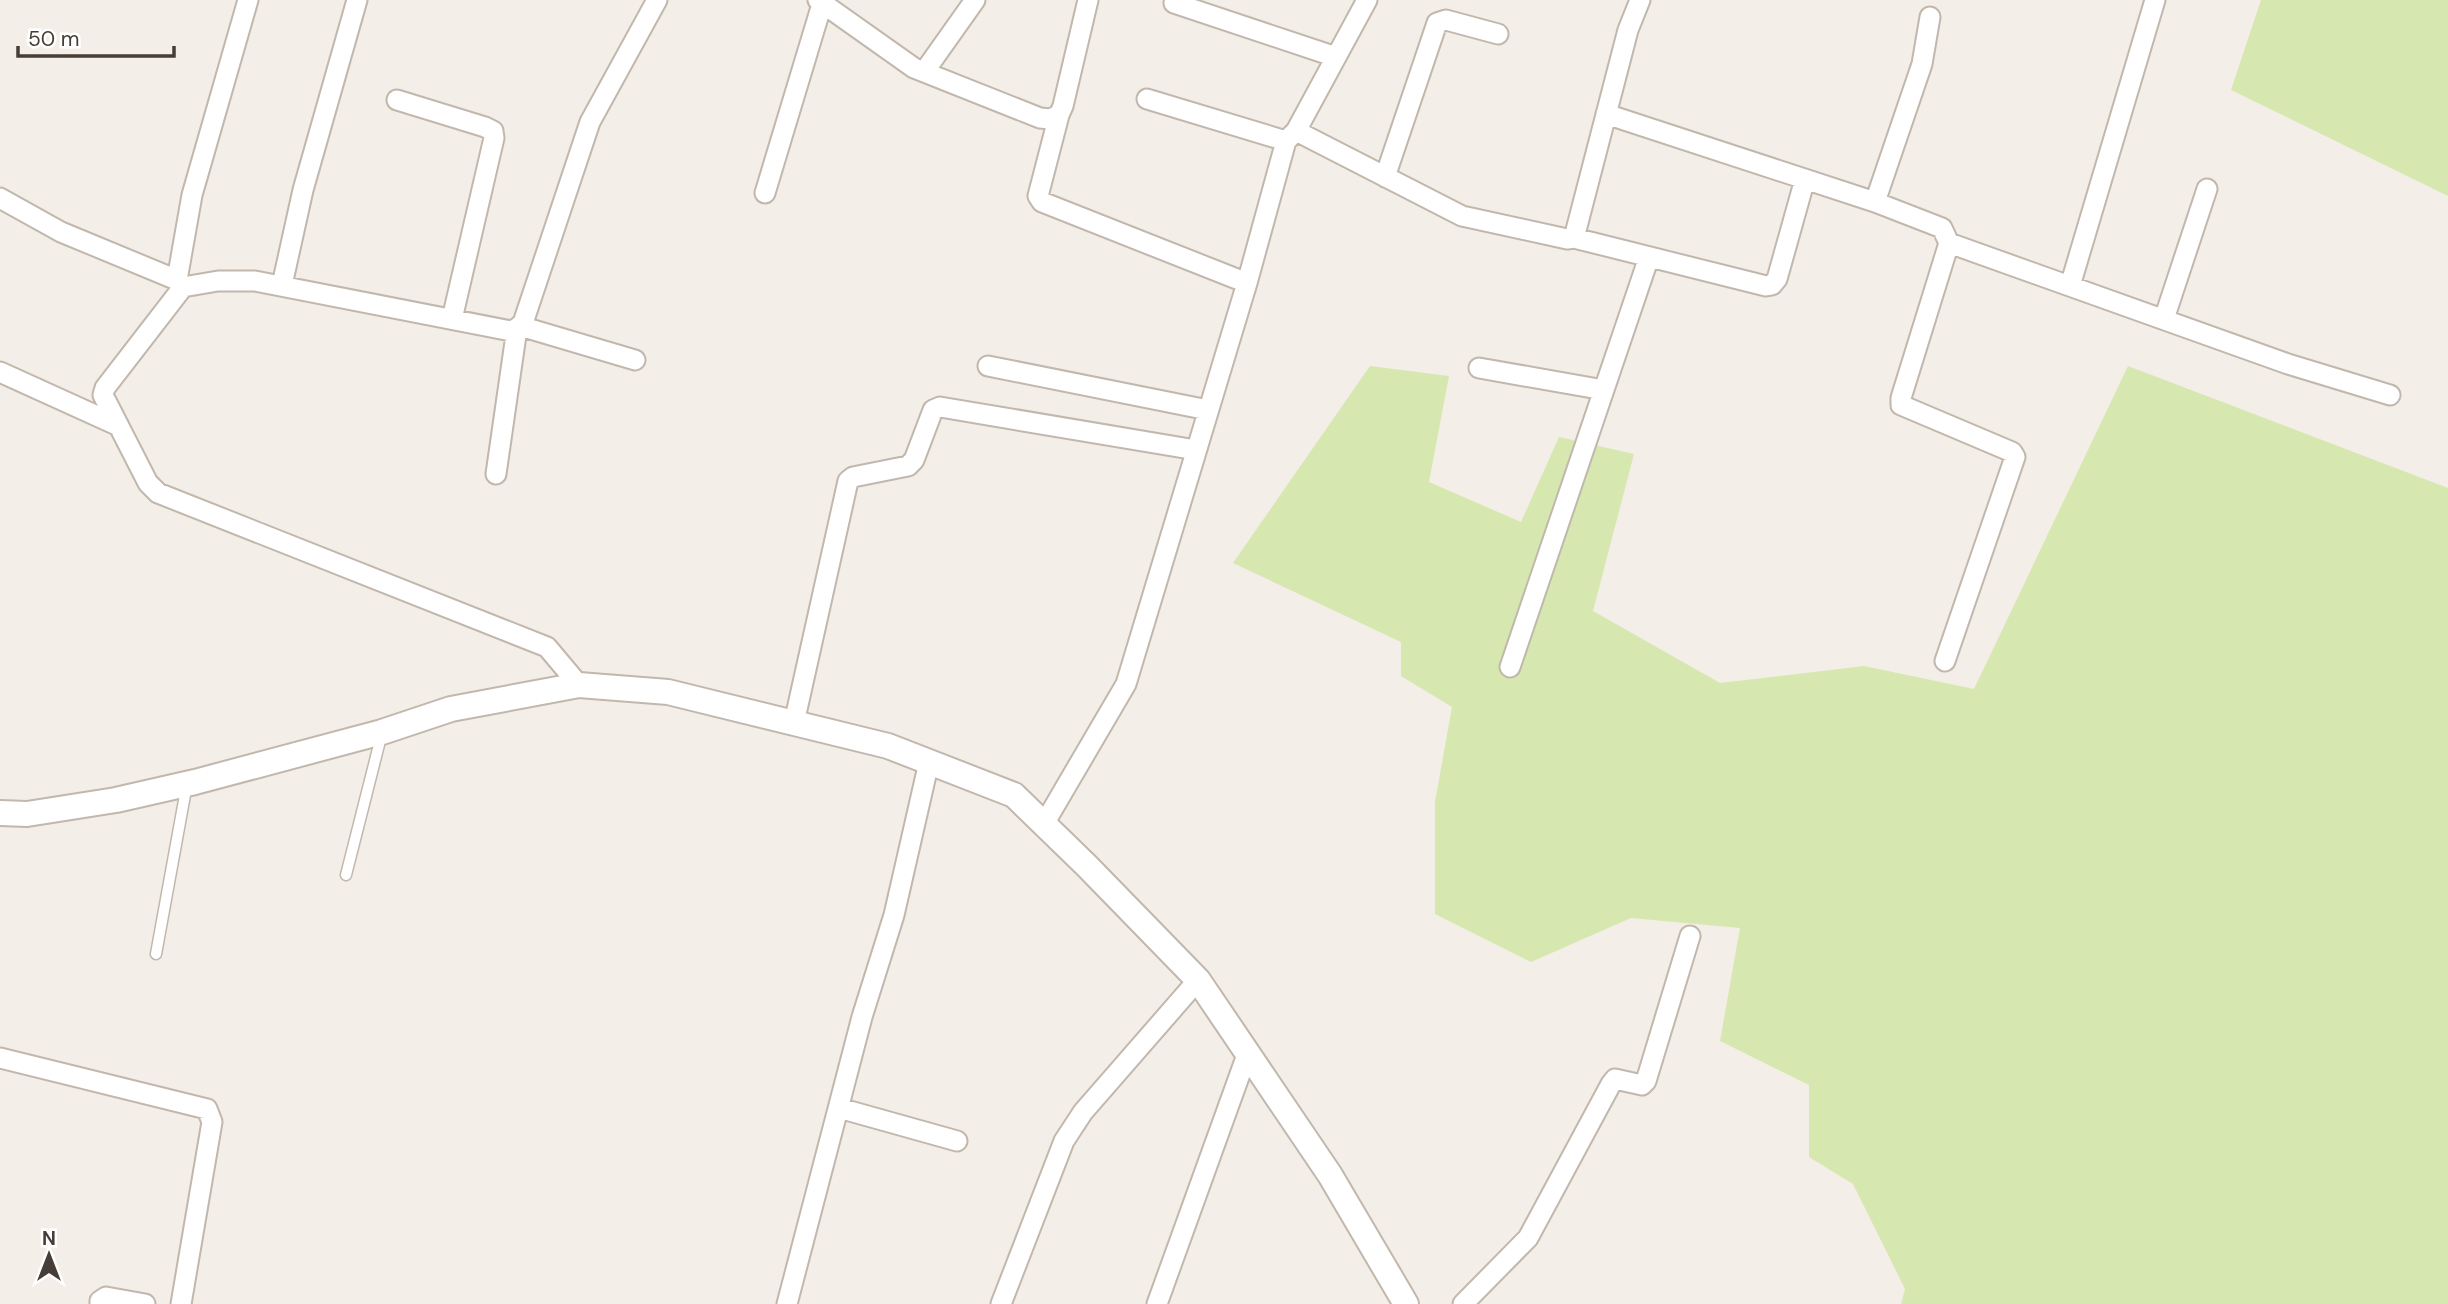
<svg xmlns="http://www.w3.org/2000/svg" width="2448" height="1304" font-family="'DM Sans',sans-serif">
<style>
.green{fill:#d6e8af}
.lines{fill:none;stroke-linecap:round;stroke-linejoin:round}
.service-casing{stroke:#c2b7ac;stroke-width:13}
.minor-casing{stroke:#c2b7ac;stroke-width:23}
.tertiary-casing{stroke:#c2b7ac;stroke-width:28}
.service{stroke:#fff;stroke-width:10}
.minor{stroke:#fff;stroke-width:19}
.tertiary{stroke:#fff;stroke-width:24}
</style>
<rect width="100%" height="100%" fill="#f3eee7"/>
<path class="green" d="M 2261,0 L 2448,0 L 2448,196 L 2231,90 Z
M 1370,366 L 1449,376 L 1429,482 L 1521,522 L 1559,437 L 1634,454 L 1593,611 L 1720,683 L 1864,666 L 1974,689 L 2128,366 L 2448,488 L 2448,1304 L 1901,1304 L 1905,1289 L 1853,1184 L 1809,1157 L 1809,1085 L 1720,1041 L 1740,928 L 1631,918 L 1531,962 L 1435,914 L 1435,802 L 1452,707 L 1401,676 L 1401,642 L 1233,563 Z"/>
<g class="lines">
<defs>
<path id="service" d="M 346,875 L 382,733
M 156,954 L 187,784"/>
<path id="minor" d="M 818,0 L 914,68 L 1040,118 L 1050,119 L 1059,115 L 1063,106 L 1088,0
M 1174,3 L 1336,57
M 924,72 L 975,0
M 1147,99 L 1286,141
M 397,100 L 485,127 L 493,131 L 494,138 L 452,319
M 1606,114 L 1875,202 L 1942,228 L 1949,243 L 1901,398 L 1901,405 L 2012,452 L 2015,457 L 1945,661
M 1059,115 L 1038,196 L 1042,202 L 1247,283
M 1296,131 L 1367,0
M 1385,177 L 1437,23 L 1446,20 L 1498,34
M 765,193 L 822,4
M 0,198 L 61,232 L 177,280 L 183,287
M 1875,202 L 1922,64 L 1930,17
M 1574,238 L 1766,286 L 1772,285 L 1777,279 L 1805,179
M 1949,243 L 2288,364 L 2390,395
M 177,280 L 192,195 L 248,0
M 282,285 L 303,190 L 357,0
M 2070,286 L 2155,0
M 2164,319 L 2207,189
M 520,326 L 635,360
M 988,366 L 1208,410
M 1479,368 L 1604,390
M 0,372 L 119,426
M 496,474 L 517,328
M 1510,667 L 1649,257
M 579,685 L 547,647 L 158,493 L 148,483 L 103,395 L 105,388 L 183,287 L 218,281 L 255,281 L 511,331 L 517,328 L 523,323 L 590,122 L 657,0
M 794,723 L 848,481 L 853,477 L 908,466 L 914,460 L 933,410 L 940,407 L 1196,450
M 1044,824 L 1126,684 L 1247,283 L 1286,141 L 1296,131 L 1302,134 L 1462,216 L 1567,239 L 1574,238 L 1628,30 L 1640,0
M 0,1058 L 207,1109 L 212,1122 L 181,1304
M 839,1108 L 957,1141
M 100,1304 L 100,1301 L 106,1297 L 145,1304
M 787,1304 L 862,1017 L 894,915 L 929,762
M 1001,1304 L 1064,1141 L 1083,1112 L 1198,980
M 1157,1304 L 1248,1052
M 1463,1304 L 1528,1238 L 1611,1084 L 1615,1079 L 1642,1085 L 1646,1081 L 1690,936"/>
<path id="tertiary" d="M 0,813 L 27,814 L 116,800 L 195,782 L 382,732 L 451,709 L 579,685 L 668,692 L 888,746 L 1014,795 L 1087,866 L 1198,980 L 1330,1175 L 1406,1304"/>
</defs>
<use href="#service" class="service-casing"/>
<use href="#minor" class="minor-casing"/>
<use href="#tertiary" class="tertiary-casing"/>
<use href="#service" class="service"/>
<use href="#minor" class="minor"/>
<use href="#tertiary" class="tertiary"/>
</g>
<g transform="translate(49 1255)" stroke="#ffffff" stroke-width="5" paint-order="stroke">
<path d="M0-5L12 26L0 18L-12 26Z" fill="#463e36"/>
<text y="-10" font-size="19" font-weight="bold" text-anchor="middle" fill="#463e36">N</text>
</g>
<path d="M18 46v10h156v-10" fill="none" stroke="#463e36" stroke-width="3.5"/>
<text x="28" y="46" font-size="21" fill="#463e36" stroke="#ffffff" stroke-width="5" paint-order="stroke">50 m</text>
</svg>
